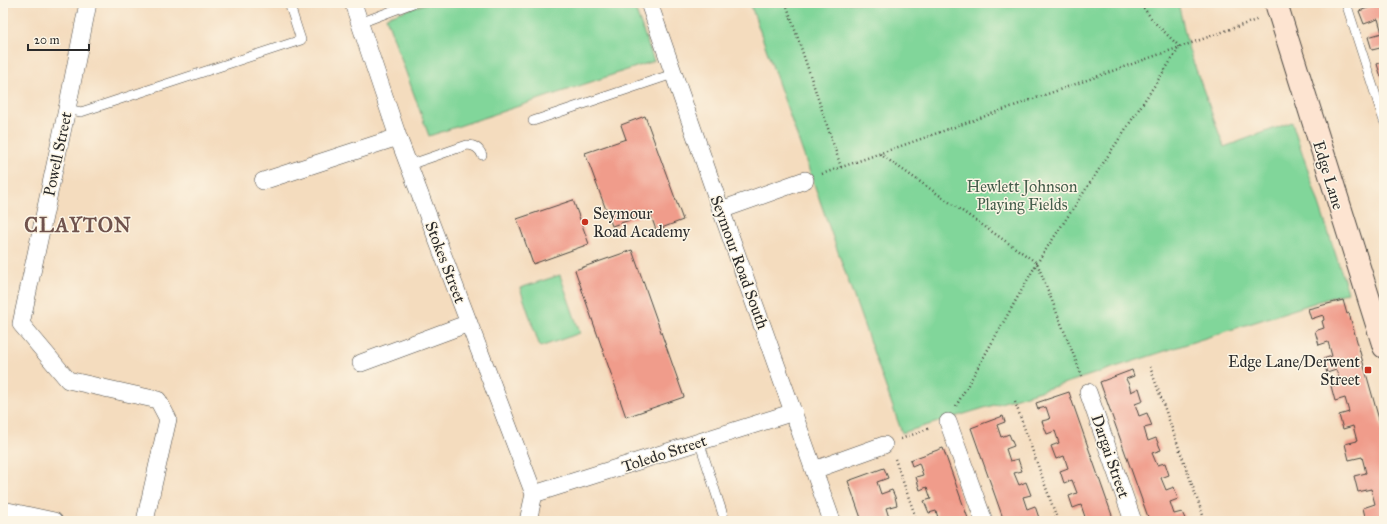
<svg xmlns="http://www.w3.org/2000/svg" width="1387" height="524" font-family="'IM FELL Great Primer',serif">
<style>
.green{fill:#81d69a;stroke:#568062}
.building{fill:#f09c8b}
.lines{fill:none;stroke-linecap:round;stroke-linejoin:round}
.lane-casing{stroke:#494641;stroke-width:10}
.street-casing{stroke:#494641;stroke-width:18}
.secondary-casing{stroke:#494641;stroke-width:24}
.path{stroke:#494641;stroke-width:2.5;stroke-dasharray:1 3;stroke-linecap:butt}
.lane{stroke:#fff;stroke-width:9}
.street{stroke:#fff;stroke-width:17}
.secondary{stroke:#fde4d1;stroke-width:22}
.poi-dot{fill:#c8321e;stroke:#fcf5e5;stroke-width:1.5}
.labels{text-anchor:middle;stroke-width:3;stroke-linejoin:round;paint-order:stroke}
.street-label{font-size:16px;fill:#2b2b2b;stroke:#fcf5e5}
.park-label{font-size:16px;fill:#455e4c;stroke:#fcf5e5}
.poi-label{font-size:16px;fill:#2b2b2b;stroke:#fcf5e5;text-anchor:start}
.district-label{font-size:20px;font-weight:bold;letter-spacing:1px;fill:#70534d;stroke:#fcf5e5}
</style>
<rect width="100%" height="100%" fill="#fcf5e5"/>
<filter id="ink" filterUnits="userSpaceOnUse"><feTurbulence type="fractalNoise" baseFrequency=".025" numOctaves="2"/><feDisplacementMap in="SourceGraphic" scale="8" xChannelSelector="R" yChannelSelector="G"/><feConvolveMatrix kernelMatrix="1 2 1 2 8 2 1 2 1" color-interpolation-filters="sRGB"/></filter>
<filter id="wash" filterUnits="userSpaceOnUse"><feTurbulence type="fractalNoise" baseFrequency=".012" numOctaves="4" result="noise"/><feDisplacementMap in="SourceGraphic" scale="16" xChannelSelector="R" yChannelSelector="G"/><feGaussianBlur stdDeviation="0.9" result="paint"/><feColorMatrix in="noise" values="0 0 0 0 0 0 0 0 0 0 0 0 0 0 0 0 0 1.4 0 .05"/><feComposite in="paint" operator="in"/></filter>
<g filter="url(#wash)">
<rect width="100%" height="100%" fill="#f4dcbe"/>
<path class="green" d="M 428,3 L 633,3 L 654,61 L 429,136 L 386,17 Z
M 750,3 L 1178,3 L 1189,50 L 1224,147 L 1292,122 L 1348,292 L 1066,383 L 902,433 Z
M 560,275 L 580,333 L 540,347 L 520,288 Z"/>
<g id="blocks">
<path class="building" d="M 1373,3 L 1384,3 L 1384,47 L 1372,50 L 1368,37 L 1382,33 L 1378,19 L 1364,24 L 1359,11 L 1374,6 Z
M 1384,61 L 1384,76 L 1381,77 L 1377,64 Z
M 645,116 L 683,220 L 656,230 L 650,213 L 612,226 L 585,153 L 626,139 L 621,125 Z
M 573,200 L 589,244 L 533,264 L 517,219 Z
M 632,250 L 684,397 L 626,417 L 575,270 Z
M 1343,300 L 1347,314 L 1349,313 L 1384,437 L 1384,521 L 1366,521 L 1363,508 L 1375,504 L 1371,489 L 1358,492 L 1354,476 L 1366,473 L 1362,457 L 1349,460 L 1345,444 L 1357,441 L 1353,426 L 1343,429 L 1339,415 L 1349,412 L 1345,398 L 1335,401 L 1331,386 L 1341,384 L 1336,370 L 1327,373 L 1323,359 L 1332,356 L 1328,342 L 1319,345 L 1315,331 L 1324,328 L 1322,321 L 1324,320 L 1323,315 L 1311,319 L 1308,309 Z
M 1132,370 L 1134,376 L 1126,379 L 1129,385 L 1131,392 L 1139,388 L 1143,401 L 1135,404 L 1139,416 L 1147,413 L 1152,426 L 1144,428 L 1146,435 L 1148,441 L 1156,438 L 1161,450 L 1152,453 L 1157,465 L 1165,463 L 1169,475 L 1161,478 L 1166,490 L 1174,487 L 1178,499 L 1170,502 L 1174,514 L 1182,512 L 1186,521 L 1149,521 L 1148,517 L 1100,382 Z
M 1069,392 L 1073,404 L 1114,521 L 1076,521 L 1085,517 L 1081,505 L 1073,508 L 1069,496 L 1077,493 L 1072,480 L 1064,483 L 1060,471 L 1068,468 L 1064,456 L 1056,459 L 1051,446 L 1059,443 L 1055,431 L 1047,434 L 1042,421 L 1050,419 L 1046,407 L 1038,409 L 1036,403 Z
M 1003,416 L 1005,422 L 997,425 L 1001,437 L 1009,434 L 1014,446 L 1006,449 L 1010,461 L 1018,459 L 1022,471 L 1014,473 L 1019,485 L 1026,482 L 1031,495 L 1023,497 L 1027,509 L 1035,506 L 1039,518 L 1032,521 L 1004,521 L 971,428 Z
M 943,448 L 960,496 L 969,521 L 939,521 L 936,511 L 929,513 L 924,501 L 931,499 L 927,487 L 920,490 L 916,477 L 923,475 L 919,463 L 912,466 L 910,460 Z
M 884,468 L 888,478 L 877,482 L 881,494 L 892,490 L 895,497 L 897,505 L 886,508 L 890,521 L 862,521 L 848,481 Z"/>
</g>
</g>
<g filter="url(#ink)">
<use href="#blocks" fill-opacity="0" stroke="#494641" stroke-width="1"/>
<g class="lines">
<defs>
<path id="lane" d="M 1346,3 L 1384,121
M 360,23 L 413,3
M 67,109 L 81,112 L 301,40 L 289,3
M 533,121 L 673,74
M 409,165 L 467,145 C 474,145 479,148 482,155
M 699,441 L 725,521"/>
<path id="street" d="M 88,3 L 67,109 L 21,324 L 68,380 L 158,400 L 168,419 L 145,521
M 353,3 L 398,137 L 534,494 L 528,521
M 649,3 L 721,210 L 832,521
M 263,181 L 398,137
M 721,210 L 805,180
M 361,363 L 469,323
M 1088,392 L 1133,521
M 948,422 L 984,521
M 814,470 L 884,445
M 534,494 L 794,412
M 3,510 L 54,521"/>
<path id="secondary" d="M 1276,3 L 1384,347"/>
</defs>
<use href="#lane" class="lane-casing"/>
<use href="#street" class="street-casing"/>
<use href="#secondary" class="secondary-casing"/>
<path class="path" d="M 786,3 L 841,167
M 880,154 L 1037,263 L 1082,376
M 822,174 L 1259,19
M 1150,367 L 1205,521
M 1015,402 L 1058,521
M 956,406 L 1037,263 L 1180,47 L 1154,22 L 1140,3
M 901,439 L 930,428
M 895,459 L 917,521"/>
<use href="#lane" class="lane"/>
<use href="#street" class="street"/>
<use href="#secondary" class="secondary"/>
</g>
</g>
<g class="poi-dot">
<circle cx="585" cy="222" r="4"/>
<rect x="1364" y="366" width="8" height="8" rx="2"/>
</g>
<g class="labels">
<g class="street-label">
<text transform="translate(57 154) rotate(-78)" y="6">Powell Street</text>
<text transform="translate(1329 175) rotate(73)" y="6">Edge Lane</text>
<text transform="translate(446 262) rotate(69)" y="6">Stokes Street</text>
<text transform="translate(740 262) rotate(70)" y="6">Seymour Road South</text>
<text transform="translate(664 453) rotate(-18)" y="6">Toledo Street</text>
<text transform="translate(1111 456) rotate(71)" y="6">Dargai Street</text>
</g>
<g class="park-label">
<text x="1022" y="192">Hewlett Johnson<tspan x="1022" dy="18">Playing Fields</tspan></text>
</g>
<g class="poi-label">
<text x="593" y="219">Seymour<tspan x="593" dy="18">Road Academy</tspan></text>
<text x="1360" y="367" text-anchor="end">Edge Lane/Derwent<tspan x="1360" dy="18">Street</tspan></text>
</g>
<g class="district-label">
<text x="78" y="232">CLAYTON</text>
</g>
</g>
<rect width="1387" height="524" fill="none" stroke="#fcf5e5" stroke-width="16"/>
<path d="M28 44v6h61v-6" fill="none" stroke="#2b2b2b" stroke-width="2"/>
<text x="34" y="44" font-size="12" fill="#2b2b2b" stroke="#fcf5e5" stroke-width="3" paint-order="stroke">20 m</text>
</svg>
